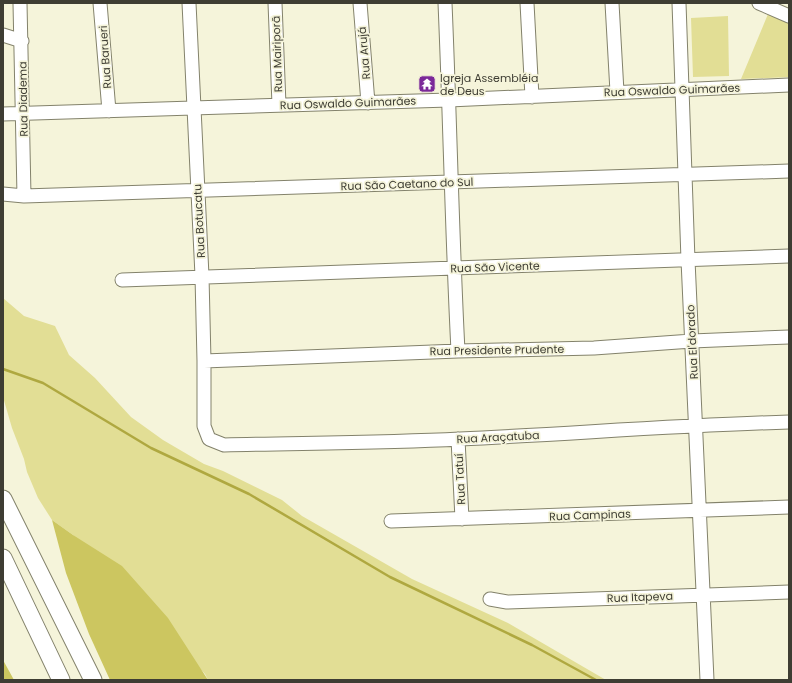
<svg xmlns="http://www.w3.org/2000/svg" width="792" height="683" font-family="Poppins,sans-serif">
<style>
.green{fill:#e2de95}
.forest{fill:#ccc660}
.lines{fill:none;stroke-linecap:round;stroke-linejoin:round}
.stream{stroke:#afa840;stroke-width:2.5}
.minor-casing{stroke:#83826b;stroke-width:15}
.major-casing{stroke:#83826b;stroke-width:19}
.minor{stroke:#fff;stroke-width:13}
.major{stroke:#fff;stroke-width:17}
.labels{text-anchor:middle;stroke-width:3.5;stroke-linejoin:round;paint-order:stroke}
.street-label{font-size:11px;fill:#3e3d33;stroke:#f5f4da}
.poi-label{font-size:11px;fill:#3e3d33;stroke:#f5f4da;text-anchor:start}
</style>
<rect width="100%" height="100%" fill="#f5f4da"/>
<path class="green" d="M 768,14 L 789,23 L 789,77 L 741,79 Z
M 728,16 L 729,76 L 693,77 L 691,18 Z
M 3,298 L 24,316 L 55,326 L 69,355 L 95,378 L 131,417 L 163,440 L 204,464 L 223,471 L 282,500 L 302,516 L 412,579 L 508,623 L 606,680 L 208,680 L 205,674 L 73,535 L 52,520 L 38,498 L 27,472 L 24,459 L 12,428 L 3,397 Z"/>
<path class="forest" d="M 52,520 L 73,535 L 122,566 L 168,618 L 208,680 L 110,680 L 89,634 L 66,573 Z
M 3,660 L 14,680 L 3,680 Z"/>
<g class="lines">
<path class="stream" d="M 3,369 L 43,383 L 151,448 L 249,494 L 390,577 L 532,645 L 596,680"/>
<defs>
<path id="minor" d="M 20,3 L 24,196
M 100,3 L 109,111
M 189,3 L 202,276 L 204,361 L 204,426 L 209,439 L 224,445 C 303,443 381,443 460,439 C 570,434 679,425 789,422
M 275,3 L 279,105
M 360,3 L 368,103
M 445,3 C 450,119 452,235 458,351
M 527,3 L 532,97
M 612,3 L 617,92
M 679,3 L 688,260 L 707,680
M 759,3 L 789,16
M 3,35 L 22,41
M 3,114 L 449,100 L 789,85
M 3,194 L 24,196 L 789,171
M 122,280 L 789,256
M 204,361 L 458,351 L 594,348 L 692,341 L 789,337
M 458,439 L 462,519
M 391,521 L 789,507
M 490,599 L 507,602 L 789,592"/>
<path id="major" d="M 3,499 L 93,680
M 3,558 L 61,680"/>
</defs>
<use href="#minor" class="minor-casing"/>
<use href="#major" class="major-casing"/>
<use href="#minor" class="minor"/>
<use href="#major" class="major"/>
</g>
<defs>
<symbol id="temple-square" viewBox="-11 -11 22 22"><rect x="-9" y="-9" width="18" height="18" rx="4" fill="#7b2899" stroke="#f5f4da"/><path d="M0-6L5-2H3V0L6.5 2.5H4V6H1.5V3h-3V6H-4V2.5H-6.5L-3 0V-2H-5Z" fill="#fff"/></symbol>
</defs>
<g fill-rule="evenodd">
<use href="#temple-square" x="417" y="74" width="20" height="20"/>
</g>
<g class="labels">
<g class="street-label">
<text transform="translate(364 53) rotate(-95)" y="4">Rua Arujá</text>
<text transform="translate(277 54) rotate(-92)" y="4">Rua Mairiporã</text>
<text transform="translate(105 57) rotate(-94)" y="4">Rua Barueri</text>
<text transform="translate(672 90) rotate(-2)" y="4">Rua Oswaldo Guimarães</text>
<text transform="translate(23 99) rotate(-91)" y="4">Rua Diadema</text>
<text transform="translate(348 103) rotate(-2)" y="4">Rua Oswaldo Guimarães</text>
<text transform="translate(407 184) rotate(-2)" y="4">Rua São Caetano do Sul</text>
<text transform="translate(199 221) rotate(-93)" y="4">Rua Botucatu</text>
<text transform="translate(495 267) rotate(-2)" y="4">Rua São Vicente</text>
<text transform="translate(692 342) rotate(-93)" y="4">Rua El'dorado</text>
<text transform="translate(497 350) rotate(-1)" y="4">Rua Presidente Prudente</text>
<text transform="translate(498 437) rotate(-3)" y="4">Rua Araçatuba</text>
<text transform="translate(460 479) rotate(-93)" y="4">Rua Tatuí</text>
<text transform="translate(590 515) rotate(-2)" y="4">Rua Campinas</text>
<text transform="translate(640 597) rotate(-2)" y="4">Rua Itapeva</text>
</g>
<g class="poi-label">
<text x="440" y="82">Igreja Assembléia<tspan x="440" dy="13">de Deus</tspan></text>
</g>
</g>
<rect width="792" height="683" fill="none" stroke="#3e3d33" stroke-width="8"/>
</svg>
